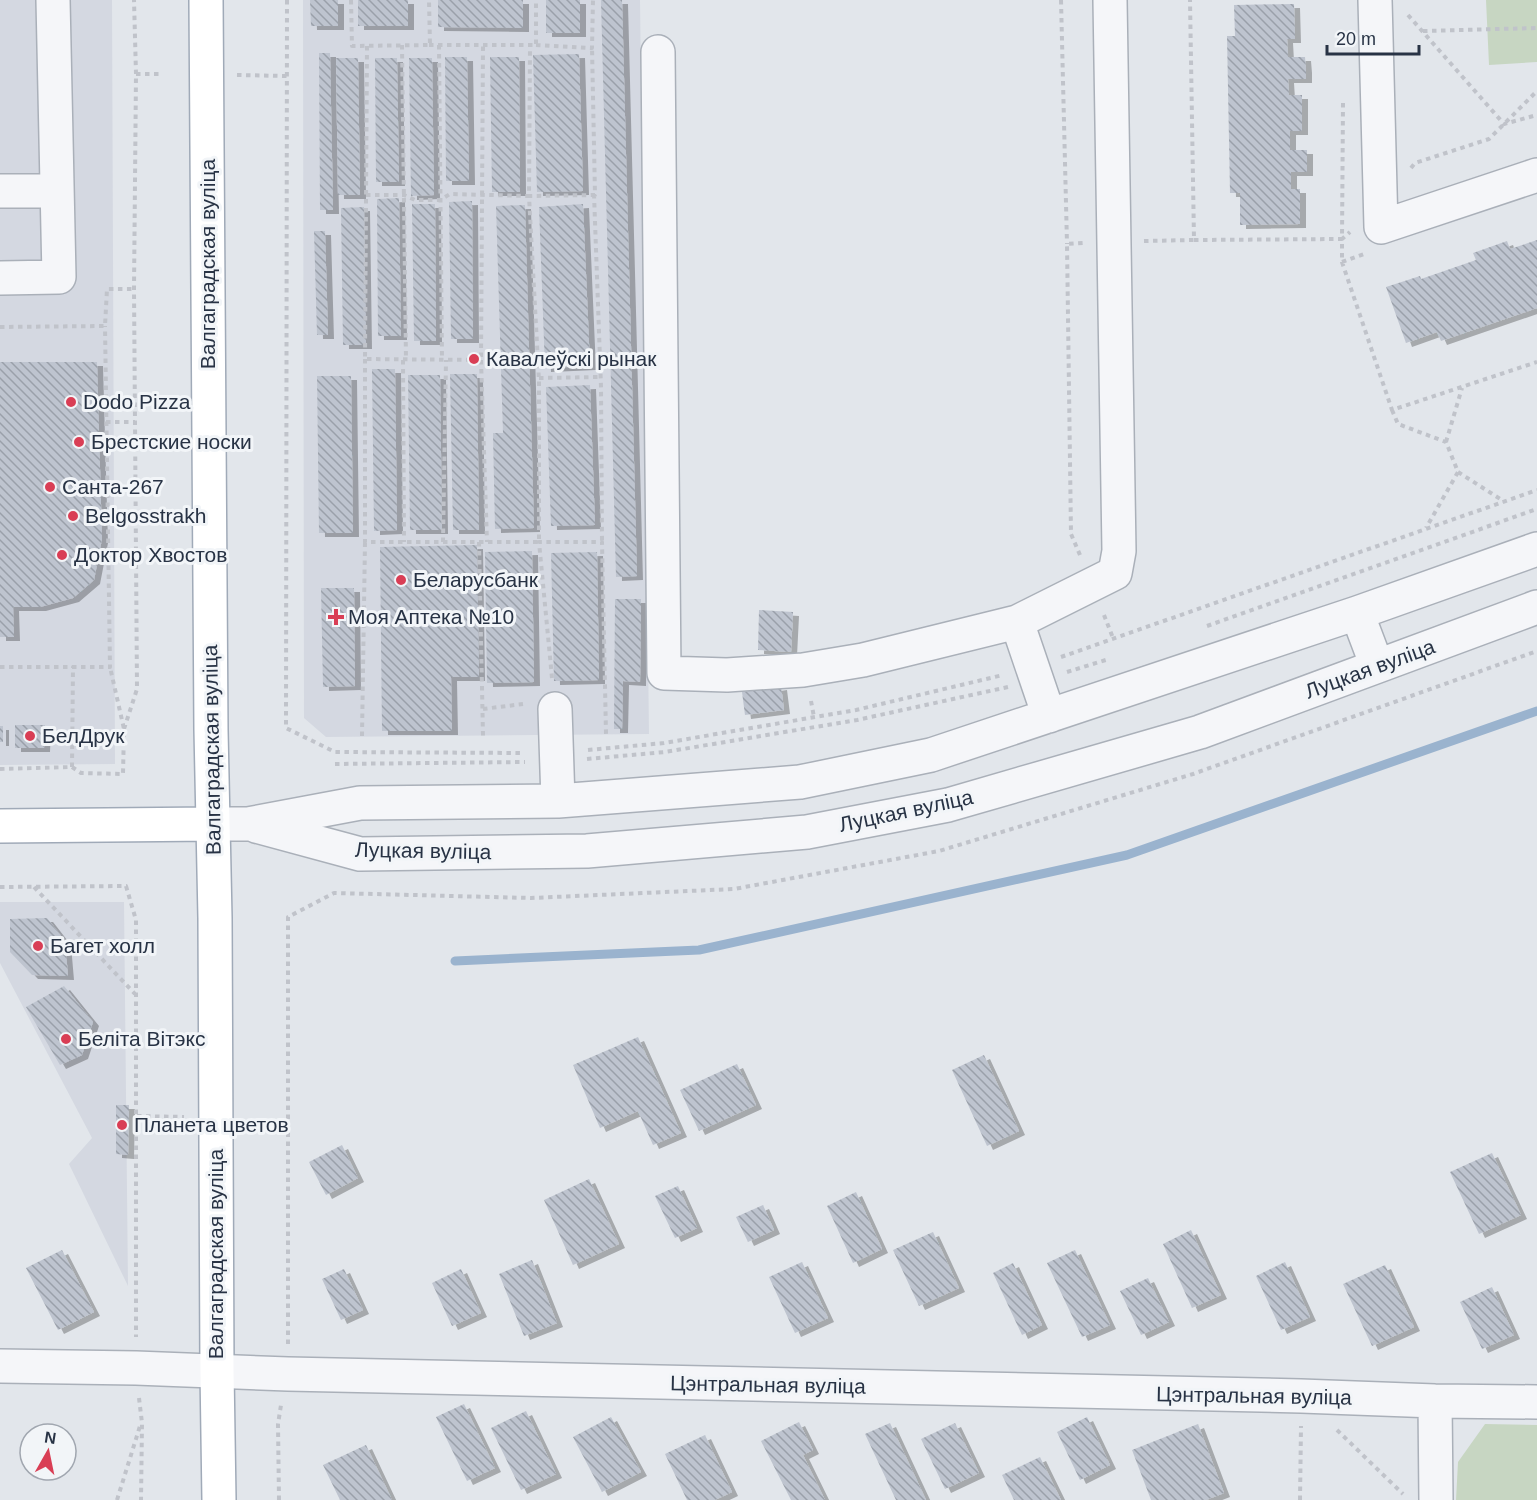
<svg xmlns="http://www.w3.org/2000/svg" width="1537" height="1500" font-family="Helvetica,sans-serif">
<style>
.built{fill:#d4d8e1}
.green{fill:#c7d6c2}
.lines{fill:none;stroke-linecap:round;stroke-linejoin:round}
.stream{stroke:#9ab3ce;stroke-width:9}
.building{fill:url(#building-back-hatch);filter:url(#shadow)}
.minor-casing{stroke:#aab0b9;stroke-width:36}
.major-casing{stroke:#a0aab8;stroke-width:36}
.path{stroke:#c0c3ca;stroke-width:4;stroke-dasharray:4.5 4.5;stroke-linecap:butt}
.minor{stroke:#f5f6f9;stroke-width:33}
.major{stroke:#fff;stroke-width:33}
.poi-dot{fill:#d93e55;stroke:#f2f5f8;stroke-width:2}
.labels{text-anchor:middle;stroke-width:6;stroke-linejoin:round;paint-order:stroke}
.street-label{font-size:21px;fill:#283345;stroke:#f2f5f8}
.poi-label{font-size:21px;fill:#283345;stroke:#f2f5f8;text-anchor:start}
</style>
<defs>
<pattern id="building-back-hatch" width="6" height="6" patternUnits="userSpaceOnUse" patternTransform="scale(1.5)"><rect width="6" height="6" fill="#bec4cf"/><path d="M-1 5l2 2M0 0l6 6M5-1l2 2" fill="none" stroke="#9aa0aa"/></pattern>
<filter id="shadow"><feDropShadow dx="6" dy="4" stdDeviation="0" flood-color="#0004"/></filter>
</defs>
<rect width="100%" height="100%" fill="#e2e6eb"/>
<path class="built" d="M 0,0 L 112,0 L 115,764 L 0,765 Z
M 303,0 L 640,0 L 649,734 L 326,737 L 304,718 Z
M 0,902 L 124,902 L 128,1286 L 69,1164 L 92,1138 L 0,963 Z"/>
<path class="green" d="M 1486,0 L 1537,0 L 1537,62 L 1489,65 Z
M 1485,1424 L 1537,1425 L 1537,1500 L 1456,1500 L 1458,1462 Z"/>
<g class="lines">
<path class="stream" d="M 455,961 L 699,950 L 1127,855 L 1537,711"/>
</g>
<path class="building" d="M 310,0 L 338,0 L 338,26 L 311,26 Z
M 358,0 L 408,0 L 408,26 L 358,26 Z
M 438,0 L 523,0 L 523,28 L 438,27 Z
M 546,0 L 580,0 L 580,33 L 546,33 Z
M 601,0 L 622,0 L 637,576 L 616,577 Z
M 1294,4 L 1295,39 L 1287,39 L 1288,57 L 1305,57 L 1306,69 L 1306,79 L 1288,79 L 1289,95 L 1302,95 L 1302,131 L 1290,131 L 1290,150 L 1307,150 L 1307,172 L 1291,172 L 1291,189 L 1300,189 L 1300,224 L 1240,225 L 1240,193 L 1230,193 L 1227,36 L 1235,36 L 1234,5 Z
M 319,53 L 330,53 L 333,210 L 320,210 Z
M 579,54 L 583,191 L 537,192 L 533,55 Z
M 445,57 L 467,57 L 469,181 L 446,181 Z
M 490,57 L 519,57 L 520,192 L 492,192 Z
M 336,58 L 358,58 L 360,195 L 338,195 Z
M 375,58 L 397,58 L 399,182 L 376,182 Z
M 409,58 L 432,58 L 434,195 L 411,196 Z
M 399,198 L 401,336 L 378,336 L 377,199 Z
M 472,201 L 473,339 L 451,339 L 449,202 Z
M 412,204 L 435,204 L 436,341 L 414,341 Z
M 583,204 L 590,366 L 545,368 L 539,207 Z
M 525,205 L 534,528 L 495,529 L 493,433 L 503,433 L 496,206 Z
M 364,207 L 366,345 L 343,345 L 341,208 Z
M 314,231 L 325,231 L 328,335 L 317,335 Z
M 1537,240 L 1537,308 L 1441,341 L 1437,332 L 1406,343 L 1386,287 L 1420,276 L 1421,279 L 1476,260 L 1473,253 L 1507,241 L 1510,249 Z
M 0,362 L 97,362 L 102,539 L 94,580 L 73,598 L 40,607 L 13,607 L 14,637 L 0,637 Z
M 372,369 L 395,369 L 397,530 L 374,531 Z
M 450,374 L 477,374 L 479,530 L 453,530 Z
M 408,375 L 440,375 L 442,530 L 410,530 Z
M 317,376 L 351,376 L 353,533 L 319,533 Z
M 590,385 L 595,525 L 551,526 L 546,387 Z
M 477,545 L 479,677 L 451,677 L 452,731 L 382,731 L 380,547 Z
M 532,551 L 534,682 L 487,683 L 485,552 Z
M 597,552 L 599,680 L 554,681 L 551,553 Z
M 321,588 L 354,588 L 355,686 L 323,687 Z
M 615,599 L 641,599 L 640,682 L 623,681 L 622,729 L 614,729 Z
M 759,610 L 793,612 L 791,652 L 758,650 Z
M 781,686 L 784,710 L 745,715 L 742,692 Z
M 15,725 L 45,725 L 44,748 L 15,748 Z
M 0,726 L 3,726 L 3,742 L 0,742 Z
M 47,918 L 65,941 L 68,976 L 32,975 L 10,952 L 10,919 Z
M 64,986 L 93,1022 L 82,1055 L 60,1065 L 26,1007 Z
M 638,1037 L 681,1133 L 653,1145 L 638,1111 L 600,1128 L 573,1065 Z
M 984,1055 L 1019,1131 L 987,1146 L 952,1070 Z
M 737,1064 L 756,1105 L 699,1131 L 680,1090 Z
M 116,1105 L 129,1105 L 128,1155 L 116,1154 Z
M 342,1145 L 358,1178 L 326,1195 L 309,1162 Z
M 1492,1153 L 1521,1215 L 1479,1234 L 1450,1172 Z
M 589,1179 L 619,1244 L 573,1265 L 544,1200 Z
M 678,1186 L 697,1228 L 675,1238 L 655,1196 Z
M 856,1192 L 882,1249 L 853,1263 L 827,1206 Z
M 763,1205 L 774,1230 L 748,1242 L 736,1217 Z
M 1191,1230 L 1221,1295 L 1192,1308 L 1163,1244 Z
M 933,1232 L 959,1288 L 919,1306 L 893,1250 Z
M 62,1250 L 94,1312 L 58,1330 L 26,1268 Z
M 1075,1250 L 1110,1325 L 1082,1337 L 1047,1263 Z
M 532,1260 L 557,1323 L 524,1336 L 499,1274 Z
M 802,1262 L 828,1318 L 795,1333 L 769,1277 Z
M 1285,1262 L 1310,1317 L 1281,1330 L 1256,1276 Z
M 1013,1263 L 1042,1325 L 1022,1335 L 993,1273 Z
M 1385,1265 L 1414,1327 L 1372,1346 L 1343,1284 Z
M 344,1269 L 363,1310 L 341,1320 L 322,1279 Z
M 461,1269 L 481,1313 L 452,1326 L 432,1283 Z
M 1148,1278 L 1169,1322 L 1141,1335 L 1120,1291 Z
M 1492,1287 L 1514,1335 L 1482,1349 L 1460,1302 Z
M 464,1404 L 495,1468 L 467,1481 L 436,1417 Z
M 526,1411 L 556,1474 L 521,1490 L 491,1428 Z
M 611,1417 L 641,1472 L 602,1492 L 573,1437 Z
M 1087,1417 L 1110,1465 L 1080,1480 L 1057,1432 Z
M 799,1422 L 813,1450 L 803,1455 L 825,1500 L 791,1500 L 761,1441 Z
M 890,1423 L 926,1500 L 896,1500 L 865,1434 Z
M 955,1423 L 979,1473 L 945,1489 L 921,1439 Z
M 1198,1424 L 1224,1493 L 1206,1500 L 1151,1500 L 1132,1450 Z
M 705,1435 L 732,1492 L 715,1500 L 687,1500 L 665,1454 Z
M 366,1445 L 392,1500 L 340,1500 L 323,1465 Z
M 1040,1457 L 1061,1500 L 1014,1500 L 1002,1475 Z"/>
<g class="lines">
<defs>
<path id="minor" d="M 1375,0 L 1381,227 L 1537,175
M 658,52 L 664,673 L 727,675 L 803,670 L 863,660 L 1017,622 L 1115,573 L 1119,551 L 1110,0
M 0,191 L 57,191
M 0,278 L 59,277 L 53,0
M 1357,613 L 1377,666
M 1017,622 L 1049,716
M 555,709 L 558,801
M 213,824 L 248,824 L 360,803 L 558,801 L 800,782 L 931,755 L 1357,613 L 1537,549
M 256,826 L 360,854 L 587,851 L 807,832 L 948,805 L 1200,732 L 1537,607
M 0,1366 L 136,1368 L 288,1374 L 1301,1396 L 1435,1401 L 1537,1402
M 1435,1401 L 1436,1500"/>
<path id="major" d="M 206,0 L 211,730 L 215,918 L 217,1371 L 219,1500
M 0,826 L 213,824"/>
</defs>
<use href="#minor" class="minor-casing"/>
<use href="#major" class="major-casing"/>
<path class="path" d="M 287,0 L 286,728 L 335,752 L 524,753
M 351,0 L 352,46 L 430,45 L 429,0
M 1061,0 L 1067,244
M 1408,15 L 1504,124 L 1537,115
M 1423,31 L 1537,28
M 402,45 L 406,360
M 429,45 L 536,45 L 536,0
M 439,45 L 442,360
M 536,45 L 592,48 L 593,0
M 367,46 L 365,359 L 481,360 L 483,45
M 136,74 L 162,74
M 237,75 L 287,76
M 1343,103 L 1342,239 L 1350,232
M 1411,168 L 1415,163 L 1489,139 L 1537,91
M 594,194 L 601,387 L 602,542
M 366,195 L 404,195 L 415,200 L 440,200 L 450,194 L 529,196 L 530,46
M 1194,240 L 1342,239 L 1342,262 L 1392,410 L 1537,362
M 1144,241 L 1194,240 L 1190,0
M 1342,262 L 1364,254
M 0,327 L 105,326 L 107,289 L 134,289
M 365,359 L 365,542 L 539,542 L 539,381 L 529,196 L 595,195 L 592,47
M 403,360 L 404,542
M 481,360 L 487,542
M 539,378 L 600,377
M 1392,410 L 1398,424 L 1446,442 L 1458,472 L 1426,528
M 106,422 L 135,422
M 1446,442 L 1462,388
M 1458,472 L 1505,502
M 443,542 L 446,360
M 479,542 L 483,736
M 108,554 L 136,553
M 1080,555 L 1071,534 L 1067,244 L 1083,243
M 1104,615 L 1113,638
M 1207,626 L 1537,509
M 1061,657 L 1537,490
M 0,667 L 73,667
M 1067,672 L 1109,659
M 552,678 L 539,542 L 602,542 L 606,734
M 811,701 L 814,717
M 483,709 L 523,704
M 124,729 L 137,689 L 134,289 L 136,74 L 134,0
M 362,736 L 365,542
M 588,750 L 664,743 L 856,710 L 1003,675
M 587,759 L 665,752 L 857,720 L 1008,687
M 335,764 L 525,762
M 72,767 L 73,667 L 110,667 L 105,326
M 0,769 L 72,767 L 81,773 L 123,774 L 124,729 L 110,667
M 0,887 L 126,886 L 136,920 L 136,1337
M 34,887 L 135,994
M 137,1116 L 184,1117
M 288,1344 L 288,917 L 334,893 L 531,898 L 734,889 L 939,851 L 1193,774 L 1537,651
M 139,1398 L 142,1423 L 141,1500
M 1337,1430 L 1403,1494
M 117,1500 L 140,1426
M 279,1500 L 278,1424 L 281,1405
M 1300,1500 L 1301,1426"/>
<use href="#minor" class="minor"/>
<use href="#major" class="major"/>
</g>
<g class="poi-dot">
<circle cx="474" cy="359" r="6"/>
<circle cx="71" cy="402" r="6"/>
<circle cx="79" cy="442" r="6"/>
<circle cx="50" cy="487" r="6"/>
<circle cx="73" cy="516" r="6"/>
<circle cx="62" cy="555" r="6"/>
<circle cx="401" cy="580" r="6"/>
<path d="M333 608h6v6h6v6h-6v6h-6v-6h-6v-6h6z"/>
<circle cx="30" cy="736" r="6"/>
<circle cx="38" cy="946" r="6"/>
<circle cx="66" cy="1039" r="6"/>
<circle cx="122" cy="1125" r="6"/>
</g>
<g class="labels">
<g class="street-label">
<text transform="translate(208 264) rotate(-90)" y="7">Валгаградская вуліца</text>
<text transform="translate(1370 669) rotate(-20)" y="7">Луцкая вуліца</text>
<text transform="translate(212 750) rotate(-91)" y="7">Валгаградская вуліца</text>
<text transform="translate(906 811) rotate(-12)" y="7">Луцкая вуліца</text>
<text transform="translate(423 851) rotate(1)" y="7">Луцкая вуліца</text>
<text transform="translate(216 1254) rotate(-90)" y="7">Валгаградская вуліца</text>
<text transform="translate(768 1385) rotate(1)" y="7">Цэнтральная вуліца</text>
<text transform="translate(1254 1396) rotate(1)" y="7">Цэнтральная вуліца</text>
</g>
<g class="poi-label">
<text x="486" y="366">Кавалеўскі рынак</text>
<text x="83" y="409">Dodo Pizza</text>
<text x="91" y="449">Брестские носки</text>
<text x="62" y="494">Санта-267</text>
<text x="85" y="523">Belgosstrakh</text>
<text x="74" y="562">Доктор Хвостов</text>
<text x="413" y="587">Беларусбанк</text>
<text x="348" y="624">Моя Аптека №10</text>
<text x="42" y="743">БелДрук</text>
<text x="50" y="953">Багет холл</text>
<text x="78" y="1046">Беліта Вітэкс</text>
<text x="134" y="1132">Планета цветов</text>
</g>
</g>
<g transform="translate(48 1452) rotate(9)"><circle r="28" fill="#f2f5f8" stroke="#a1a7b0" stroke-width="1.5"/>
<path d="M0-4.5L10 22L0 15L-10 22Z" fill="#d93e55"/>
<text y="-9" font-size="16" font-weight="bold" text-anchor="middle" fill="#283345">N</text>
</g>
<path d="M1327 45v9h92v-9" fill="none" stroke="#283345" stroke-width="3"/>
<text x="1336" y="45" font-size="18" fill="#283345" stroke="#f2f5f8" stroke-width="4.5" paint-order="stroke">20 m</text>
</svg>
